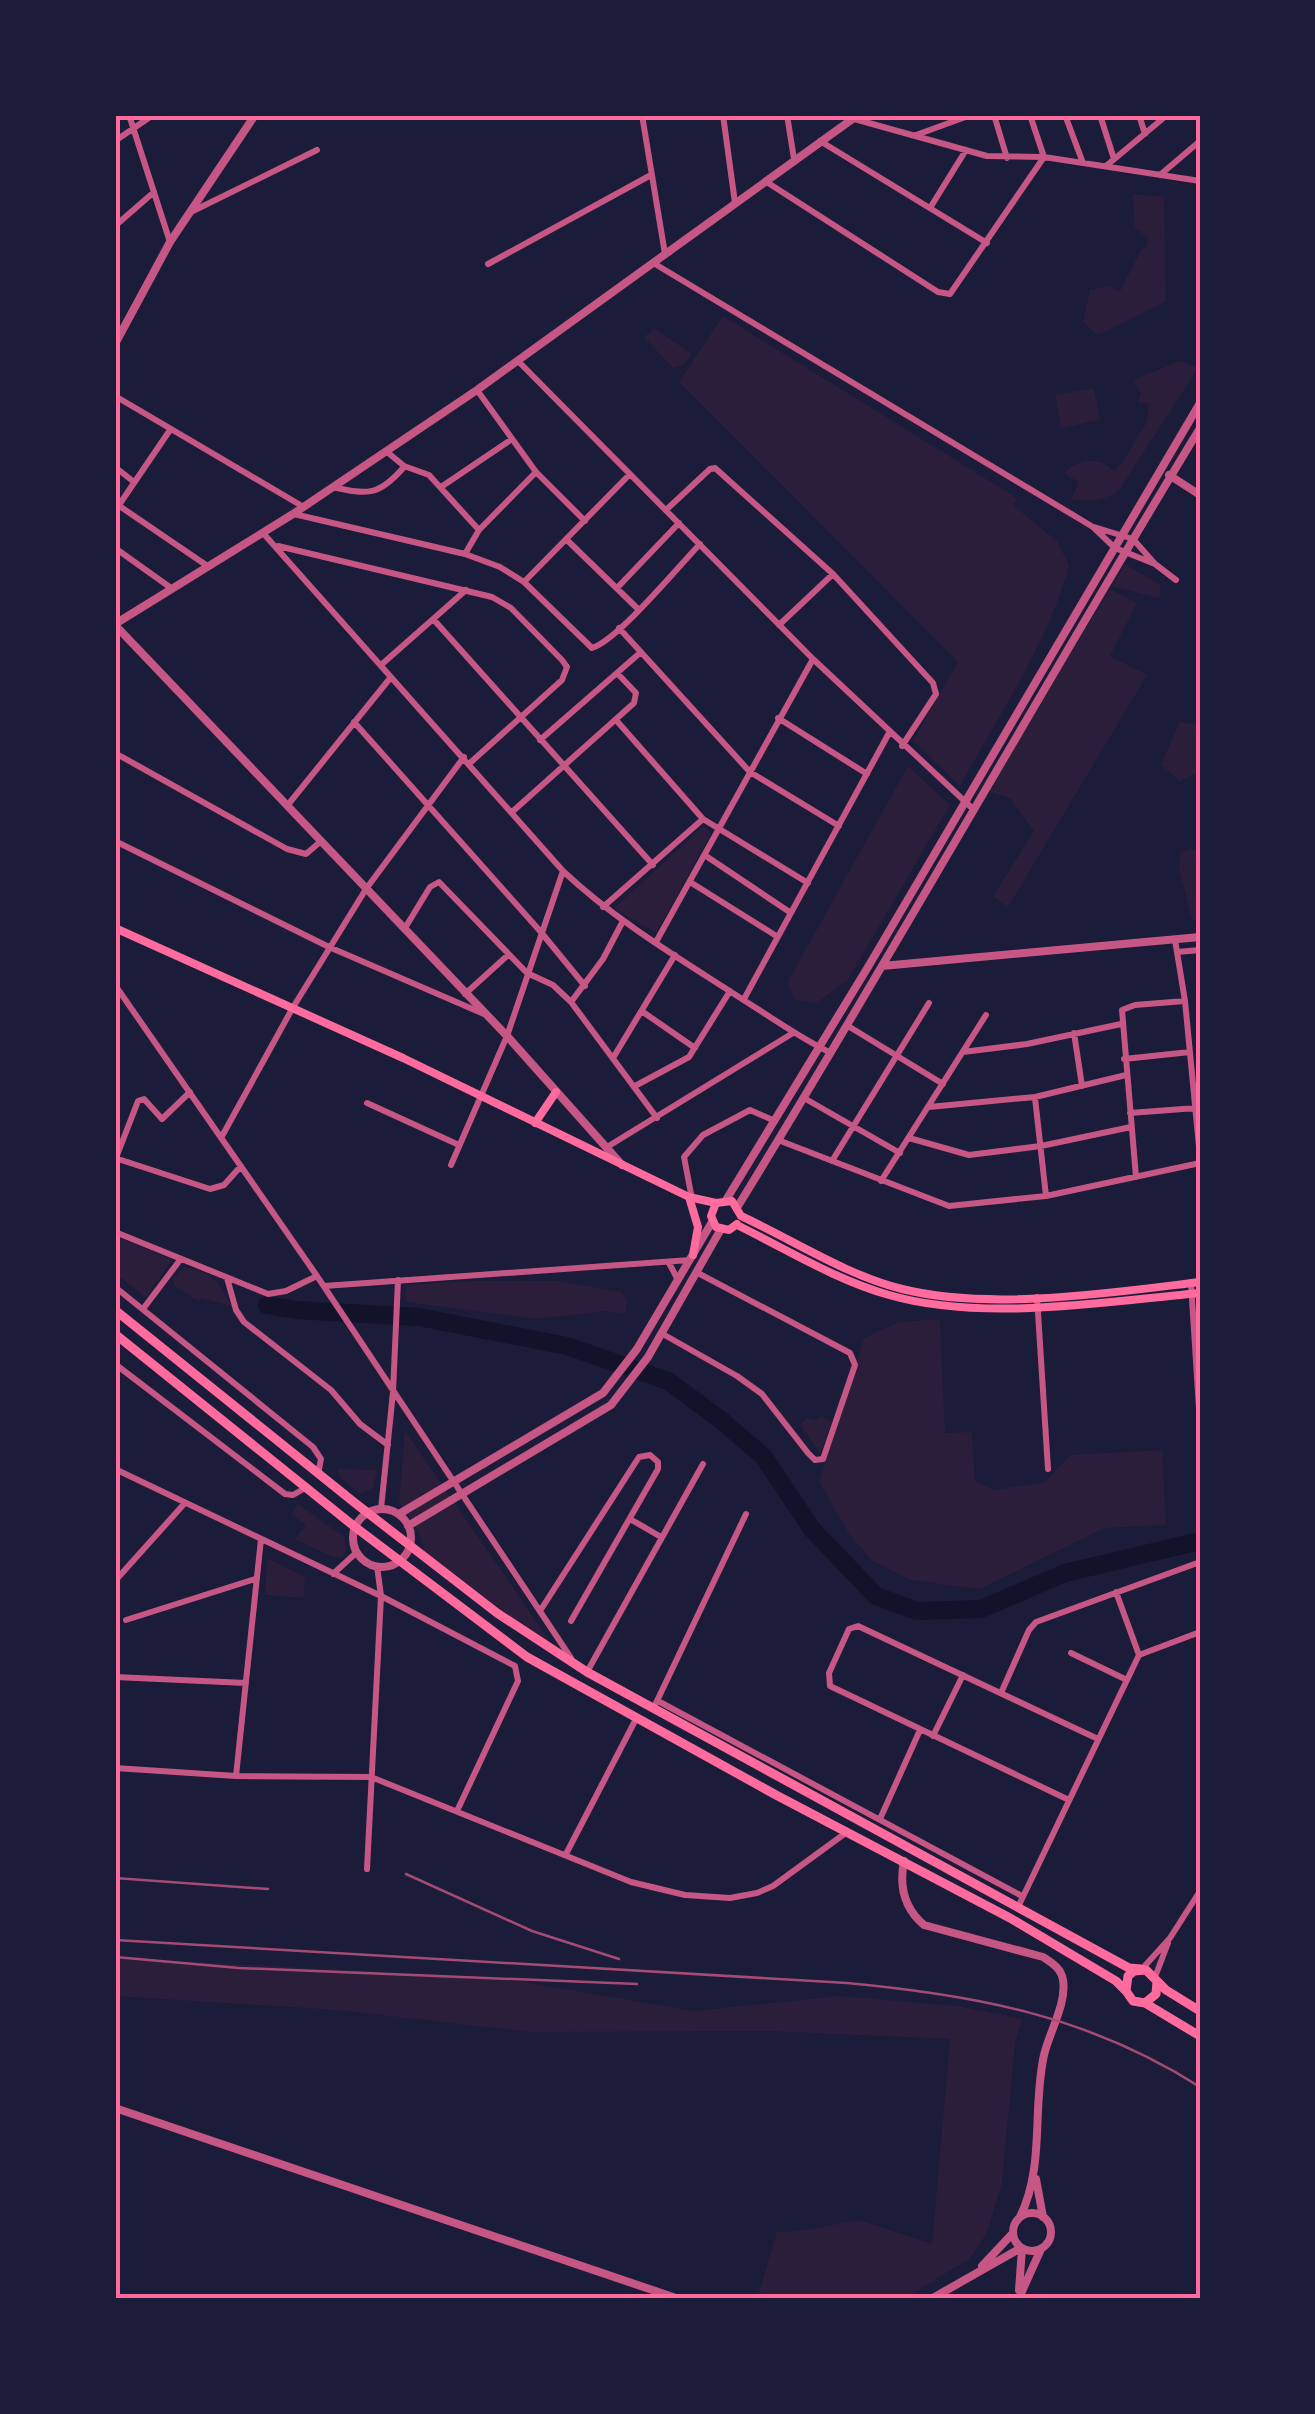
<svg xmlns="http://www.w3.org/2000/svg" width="1315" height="2414" font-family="Arial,sans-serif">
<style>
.green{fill:#2a1e3b}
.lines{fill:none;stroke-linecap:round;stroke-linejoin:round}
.river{stroke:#12122b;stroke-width:18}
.minor{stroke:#c65784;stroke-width:6}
.tertiary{stroke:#c65784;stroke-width:8}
.secondary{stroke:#ff6b9d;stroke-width:8}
.primary{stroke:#ff6b9d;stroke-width:9}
.rail{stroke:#a44b75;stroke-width:2.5}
.neatline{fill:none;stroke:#ff6b9d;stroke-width:4}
</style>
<rect width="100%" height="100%" fill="#1b1b3a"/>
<path class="green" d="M 1133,194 L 1164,197 L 1166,301 L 1098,335 L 1083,322 L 1090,290 L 1108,286 L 1120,291 L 1141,250 L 1147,246 L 1148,238 L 1135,228 Z
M 723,316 L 1017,498 L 1013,505 L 1057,541 L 1069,565 C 1051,638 996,720 960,786 L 913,741 L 958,662 L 679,382 Z
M 654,328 L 692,354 L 683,365 L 673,368 L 644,337 Z
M 1180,361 L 1198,368 L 1118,492 C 1101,501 1089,502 1071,499 L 1079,482 L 1064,474 C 1078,458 1098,456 1114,471 C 1124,461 1127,454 1134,443 C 1144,425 1149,426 1148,403 L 1138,403 L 1141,393 L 1133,380 Z
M 1094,388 L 1100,420 L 1061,428 L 1055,395 Z
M 1125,564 L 1160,585 L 1161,595 L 1158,598 L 1112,586 Z
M 1110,589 L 1137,603 L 1110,656 L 1147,675 L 1008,907 L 993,896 L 1034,831 L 1010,798 L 987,791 Z
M 1179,722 L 1200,725 L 1200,772 L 1180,781 L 1161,765 Z
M 908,766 L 950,805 L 847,981 L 816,1003 L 794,999 L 788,981 Z
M 704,826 L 711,834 L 656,933 L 614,908 Z
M 1191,849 L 1200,853 L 1200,919 L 1192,920 L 1179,868 L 1180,852 Z
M 115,1236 L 172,1260 L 146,1298 L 115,1273 Z
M 184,1267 C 213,1273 218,1280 231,1306 L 201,1298 L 198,1301 L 174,1285 L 173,1279 Z
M 471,1281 L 559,1281 L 621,1292 L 627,1300 L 625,1314 L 605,1311 L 537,1319 L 406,1302 L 406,1285 Z
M 940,1319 L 945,1433 L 972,1432 L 975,1481 L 995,1490 L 1045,1482 L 1070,1455 L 1162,1450 L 1166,1525 L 1104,1528 L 980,1589 L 910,1580 L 871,1560 L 848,1532 L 819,1482 L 864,1338 L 899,1322 Z
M 821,1416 L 832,1422 L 820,1453 L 800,1425 L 807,1418 L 815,1420 Z
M 405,1431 L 551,1643 L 548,1646 L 442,1571 L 426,1554 L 417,1529 L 399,1501 Z
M 337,1469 L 377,1470 L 373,1488 L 360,1494 L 340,1477 Z
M 298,1504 L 344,1537 L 346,1551 L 342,1558 L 332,1557 L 295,1539 L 306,1525 L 291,1514 Z
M 267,1558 L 305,1577 L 304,1598 L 265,1595 Z
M 115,1958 L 499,1978 L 694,2011 L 839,1996 L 959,2006 L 1022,2019 L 1015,2044 L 1002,2183 L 987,2233 L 969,2259 L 904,2299 L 757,2299 L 777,2232 L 800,2231 L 859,2220 L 932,2244 L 950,2039 L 770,2031 L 532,2032 L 337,2010 L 115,1996 Z"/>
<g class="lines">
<path class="river" d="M 267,1305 L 296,1310 L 419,1317 L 567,1346 L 668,1381 L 721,1420 L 763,1456 L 812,1529 L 876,1596 L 917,1611 L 981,1609 L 1065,1573 L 1200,1541"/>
<path class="minor" d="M 129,115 L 170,242
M 642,115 L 665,254
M 723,115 L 735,203
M 787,115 L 794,159
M 840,115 L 987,156 L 1044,157 L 1200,181
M 994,115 L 1007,158
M 1065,115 L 1083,163
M 1100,115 L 1114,159
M 1139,115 L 1145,134
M 916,135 L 971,115
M 115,141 L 153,115
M 820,141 L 987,243
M 1106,166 L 1167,115
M 1160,175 L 1200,141
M 765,181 L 938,292 L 950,294 L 1044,157 L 1030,115
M 930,208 L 966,150
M 191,212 L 317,150
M 115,226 L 154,192
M 488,264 L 651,175
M 655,264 L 1093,527 L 1115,548 L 1155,564
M 518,361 L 813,659 L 972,808
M 477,390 L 536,472 L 585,521
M 115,396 L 302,506
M 386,451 L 404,466 L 429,475 L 479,530
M 115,467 L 134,482
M 332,487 C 368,495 379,496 404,467
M 441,487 L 512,439
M 115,503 L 206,565
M 119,505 L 170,430
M 666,510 L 710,469 L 715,468 L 833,574 L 933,683 L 936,694 L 902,746
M 294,514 L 465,554 L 500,567 L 524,582 L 592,648 C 618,640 678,567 700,544
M 1094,527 L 1133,539 L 1155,564 L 1176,580
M 263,533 L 563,871 C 617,922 682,960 745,1001 C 774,1019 800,1038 831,1053
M 567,540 L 638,609
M 278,546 L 492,597 L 511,608 L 562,660 L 567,667 L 562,680 L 470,763
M 115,548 L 171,588
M 465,554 L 479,530 L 536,472
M 524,582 L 630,474
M 617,588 L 679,523
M 434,620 L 653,865
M 779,625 L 833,574
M 619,628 L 750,772 L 839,826
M 381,665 L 466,590
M 778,718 L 867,774
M 616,720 L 703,819 L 808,883
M 354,722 L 540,931 L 585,986
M 540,740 L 641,652
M 115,753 L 287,849 L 306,854 L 320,842
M 287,806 L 391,677
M 512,812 L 634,703 L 636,693 L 617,673
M 115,841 L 329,947 L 484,1014
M 706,856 L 791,913
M 690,882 L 778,937
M 603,907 L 703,819
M 405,928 L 430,887 L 439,882 L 527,973 L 553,985 L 571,1002 L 657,1118
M 1175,940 L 1185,1001 L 1200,1157
M 656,942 L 813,659
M 1177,952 L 1200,950
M 115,985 L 317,1276 L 571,1658
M 465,994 L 508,955
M 744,999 L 889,733
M 571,1002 L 603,959 L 623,921
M 643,1012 L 695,1048
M 848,1026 L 943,1084
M 1074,1033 L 1082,1086
M 963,1052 L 1027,1044 L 1121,1024
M 613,1058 L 675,955
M 1124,1059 L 1190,1052
M 635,1086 L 689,1057 L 730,991
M 804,1098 L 900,1153
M 1035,1098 L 1046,1196
M 367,1103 L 459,1145
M 929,1107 L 1035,1097 L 1126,1075
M 1130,1113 L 1196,1108
M 221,1138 L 292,1009 L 366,889 L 464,757
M 909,1138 L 969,1155 L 1041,1146 L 1131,1127
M 778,1140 L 949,1206 L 1046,1196 L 1200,1163
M 607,1147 L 793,1033
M 115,1158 L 210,1189 L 224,1185 L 241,1166
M 116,1158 L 138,1101 L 144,1099 L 162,1119 L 190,1092
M 832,1161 L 929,1003
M 451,1165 L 507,1036 L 563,871
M 1136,1177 L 1122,1010 L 1135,1005 L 1185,1001
M 881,1181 L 986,1015
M 692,1199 L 684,1157 L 703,1135 L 750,1110 L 775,1121
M 115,1232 L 268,1294 L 286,1291 L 317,1276
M 669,1263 L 678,1280
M 227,1278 L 236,1310 L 244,1322 L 331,1390 L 360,1424 L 388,1445
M 1191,1283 L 1200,1424
M 324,1286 L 690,1260
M 115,1287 L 313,1447 L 321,1459 L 318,1474
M 1037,1297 L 1048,1469
M 143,1309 L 180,1260
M 661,1333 L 737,1376 L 762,1394 L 808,1453 L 815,1460 L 823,1459 L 855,1365 L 850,1353 L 696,1272
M 115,1364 L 285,1494 L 293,1495 L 307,1487
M 115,1469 L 381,1596 L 515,1666 L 518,1681 L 457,1811
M 381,1509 L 393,1392 L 398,1280
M 630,1519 L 661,1537
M 333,1574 L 357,1552
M 115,1581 L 184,1504
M 540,1611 L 639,1457 L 650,1455 L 658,1462 L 658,1469 L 571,1621
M 126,1620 L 255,1579
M 1071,1653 L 1127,1680
M 1139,1655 L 1200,1632
M 587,1672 L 703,1464
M 115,1677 L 246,1683
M 1001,1693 L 1029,1630 L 1036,1622 L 1200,1562
M 658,1701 L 1022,1896
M 656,1703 L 746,1514
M 933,1736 L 963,1675
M 115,1768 L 236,1776 L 371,1777 L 631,1882 L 685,1895 L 730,1898 L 757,1893 L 773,1886 L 847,1832
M 236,1776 L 261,1539
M 1069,1800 L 830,1686 L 829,1673 L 849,1629 L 858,1626 L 1098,1739
M 880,1819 L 920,1730
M 566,1854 L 636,1719
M 367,1869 L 381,1596 L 377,1566
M 1018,1907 L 1139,1655 L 1116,1592
M 1142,1969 L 1170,1938 L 1200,1891
M 1155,1977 L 1168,1943"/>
<path class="tertiary" d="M 115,344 L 170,242 L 255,115
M 1169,475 L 1200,495
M 115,624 L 293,514 L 477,390 L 858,115
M 115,625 L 507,1036 L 622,1165
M 882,966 L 1200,937
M 726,1200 L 868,967 L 1200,403
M 738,1206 C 896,949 1043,686 1200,428
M353 1538a29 29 0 1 1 58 0a29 29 0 1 1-58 0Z
M 399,1514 L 603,1393 L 637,1349 L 712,1222
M 408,1526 L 611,1405 L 648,1357 L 721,1229
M 904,1861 C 899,1886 904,1908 924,1925 L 1043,1957 C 1052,1963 1061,1968 1063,1980 C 1067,2003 1049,2033 1044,2055 C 1032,2109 1045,2166 1020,2217
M 115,2108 L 679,2299
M 1036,2179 L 1043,2217
M1013 2232a19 19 0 1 1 38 0a19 19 0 1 1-38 0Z
M 982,2266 L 1013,2233
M 1019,2290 L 1022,2249
M 1019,2298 L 1041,2249
M 931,2299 L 1021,2248"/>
<path class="secondary" d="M 115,928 L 403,1058 L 689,1197 L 716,1203 L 732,1201 L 741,1216
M 535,1123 L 556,1092
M 689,1197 L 698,1227 L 693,1255
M 716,1203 L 711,1216 L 716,1227 L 729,1230 L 737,1224
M 741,1216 C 793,1240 846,1275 902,1289 C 991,1311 1109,1293 1200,1282
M 737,1225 C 786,1249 836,1280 889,1295 C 982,1322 1104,1302 1200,1293"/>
<path class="primary" d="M 115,1310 L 355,1503 L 497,1613 L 587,1672 L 1129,1968 L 1141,1969
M 115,1334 L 355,1527 L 527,1657 L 776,1795 L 1010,1918 L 1116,1981 L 1126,1991
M 1157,1981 L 1156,1994 L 1145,2003 L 1133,2001 L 1126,1991 L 1128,1976 L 1134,1971 L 1146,1970 L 1166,1990 L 1200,2011
M 1145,2003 L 1200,2036"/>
<path class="rail" d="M 406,1874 L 532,1931 L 619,1959
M 115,1878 L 268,1889
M 115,1940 L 847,1983 C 976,1995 1089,2016 1200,2087
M 115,1957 L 239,1968 L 637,1984"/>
</g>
<rect width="1315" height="2414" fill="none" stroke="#1b1b3a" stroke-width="235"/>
<rect x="118" y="118" width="1080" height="2178" class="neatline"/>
</svg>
